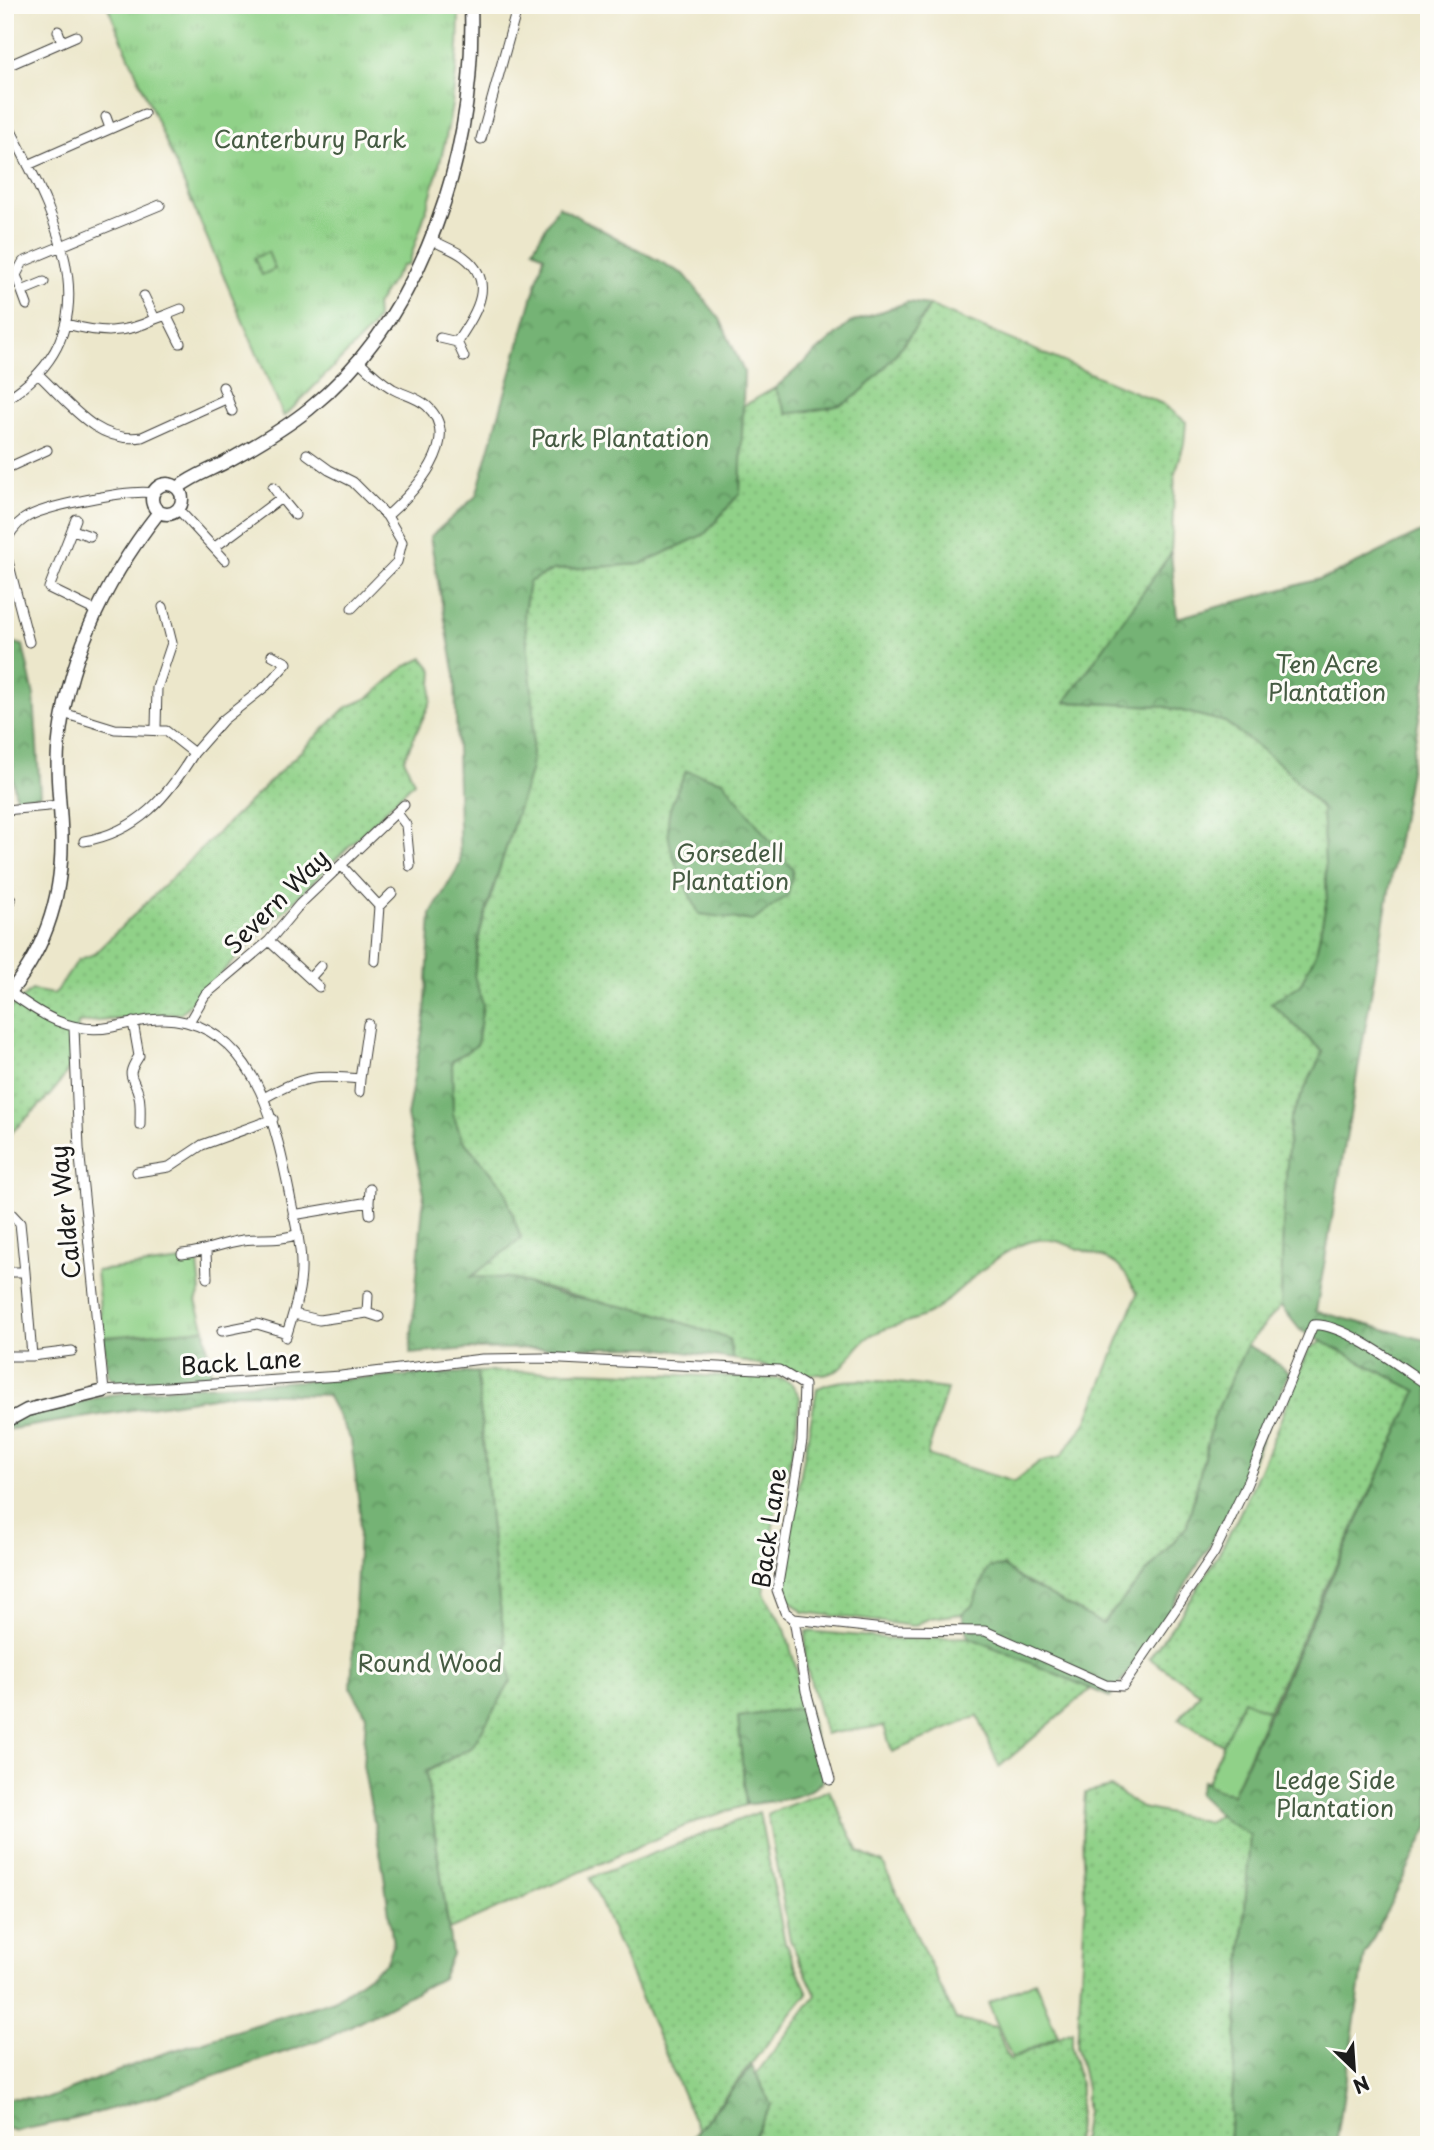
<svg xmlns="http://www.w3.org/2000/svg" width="1434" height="2150" font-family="'Playpen Sans',sans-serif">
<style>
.grass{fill:url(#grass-dots);stroke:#567652;stroke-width:2}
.forest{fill:url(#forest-crowns);stroke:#486848;stroke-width:2}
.park{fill:url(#park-tufts);stroke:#567652;stroke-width:2}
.pitch{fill:#90d188;stroke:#567652;stroke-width:2}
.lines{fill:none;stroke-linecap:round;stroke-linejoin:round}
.street-casing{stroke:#3b3a36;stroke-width:11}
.secondary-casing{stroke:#3b3a36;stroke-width:15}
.street{stroke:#fff;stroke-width:9}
.secondary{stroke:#fff;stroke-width:12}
.labels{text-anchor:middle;stroke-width:6;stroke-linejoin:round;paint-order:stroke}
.park-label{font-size:24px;fill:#455b42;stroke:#fdfcf7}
.street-label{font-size:24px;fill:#1c1c1c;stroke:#fdfcf7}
</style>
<defs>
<pattern id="grass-dots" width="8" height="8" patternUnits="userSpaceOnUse" patternTransform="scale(1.75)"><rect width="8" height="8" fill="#90d188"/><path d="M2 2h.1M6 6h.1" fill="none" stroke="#7cb375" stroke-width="1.8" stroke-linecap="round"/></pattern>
<pattern id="forest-crowns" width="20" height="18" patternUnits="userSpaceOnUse" patternTransform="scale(1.75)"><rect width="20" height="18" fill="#74b374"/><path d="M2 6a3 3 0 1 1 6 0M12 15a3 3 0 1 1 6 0" fill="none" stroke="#5e915e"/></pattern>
<pattern id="park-tufts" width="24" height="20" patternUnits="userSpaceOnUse" patternTransform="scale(1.75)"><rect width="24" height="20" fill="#90d188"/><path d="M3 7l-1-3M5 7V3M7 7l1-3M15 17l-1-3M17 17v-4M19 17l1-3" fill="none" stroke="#7cb375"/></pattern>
</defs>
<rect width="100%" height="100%" fill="#fdfcf7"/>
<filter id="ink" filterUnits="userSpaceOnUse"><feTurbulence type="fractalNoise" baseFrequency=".0143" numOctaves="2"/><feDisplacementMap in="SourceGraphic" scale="14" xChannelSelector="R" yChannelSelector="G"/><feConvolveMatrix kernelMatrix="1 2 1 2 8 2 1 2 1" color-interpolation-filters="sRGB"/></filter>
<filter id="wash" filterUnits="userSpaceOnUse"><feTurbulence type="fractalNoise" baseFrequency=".00686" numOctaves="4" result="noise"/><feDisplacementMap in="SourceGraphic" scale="28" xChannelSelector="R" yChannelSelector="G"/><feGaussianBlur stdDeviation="1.57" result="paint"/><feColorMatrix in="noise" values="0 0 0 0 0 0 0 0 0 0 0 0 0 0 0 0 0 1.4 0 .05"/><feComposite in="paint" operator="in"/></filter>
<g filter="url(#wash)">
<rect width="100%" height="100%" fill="#ece7cb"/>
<path class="grass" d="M 929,305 L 1163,404 L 1186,422 L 1184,444 L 1175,474 L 1171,553 L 1065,702 L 1162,706 L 1226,722 L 1283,766 L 1322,809 L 1327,899 L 1316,953 L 1300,985 L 1323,1052 L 1290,1119 L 1283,1222 L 1281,1306 L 1247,1345 L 1214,1417 L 1187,1526 L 1102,1624 L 1020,1579 L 1004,1566 L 988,1568 L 972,1606 L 962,1614 L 930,1618 L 913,1626 L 803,1612 L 782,1594 L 780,1582 L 817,1389 C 845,1371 912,1386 947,1389 L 927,1455 L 1014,1482 L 1039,1462 L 1060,1457 L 1086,1423 L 1137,1294 C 1122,1264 1115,1260 1082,1250 C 1072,1247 1061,1241 1051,1240 C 1010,1234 965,1288 935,1310 C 916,1323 890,1324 870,1336 C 854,1346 846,1369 833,1372 C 804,1380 762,1364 733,1359 L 729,1339 L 510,1278 L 470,1277 L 521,1239 L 503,1186 L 462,1139 L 453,1114 L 452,1061 L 477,1045 L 483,1005 L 474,976 L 480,931 L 531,768 L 534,711 L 524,613 L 529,581 L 553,570 L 641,564 L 740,493 L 743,406 L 775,388 L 787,414 L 922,320 Z
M 423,658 L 433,670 L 431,701 L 404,759 L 414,782 L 181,1013 L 78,1023 C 79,1080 42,1101 5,1139 L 5,1013 L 32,990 L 53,994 L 57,991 L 78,960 L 94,954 L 345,708 L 370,697 L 404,667 Z
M 1323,1341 L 1417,1391 L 1268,1711 L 1243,1700 L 1223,1745 L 1179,1719 L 1200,1693 L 1149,1658 C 1187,1608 1221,1556 1247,1498 C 1270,1450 1288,1399 1309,1349 Z
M 582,1371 L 782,1379 L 791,1383 L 800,1397 L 793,1450 L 774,1518 L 764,1593 L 785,1629 L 807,1707 L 738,1717 L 746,1805 L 694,1822 L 449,1930 L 426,1772 L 472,1747 L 511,1681 L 494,1566 L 477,1372 Z
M 806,1631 L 895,1639 L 969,1637 L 1092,1688 L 999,1767 L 978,1716 L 892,1752 L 884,1726 L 825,1734 L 805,1661 Z
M 1111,1787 L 1142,1808 L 1209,1822 L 1219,1814 L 1250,1834 L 1229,2145 L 1081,2145 L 1086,2112 L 1086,2088 L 1077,2047 L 1085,1909 L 1082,1832 L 1085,1793 Z
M 829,1790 L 859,1852 L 883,1863 L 956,2020 L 996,2027 L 1009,2060 L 1072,2031 L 1072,2048 L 1081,2089 L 1076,2145 L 749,2145 L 771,2105 L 756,2074 L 816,1995 L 790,1940 L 767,1814 Z
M 759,1812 L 785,1943 L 808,1993 L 698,2130 L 590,1878 Z"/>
<path class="forest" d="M 558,206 L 685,275 L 720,319 L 744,372 L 740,493 L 705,534 L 641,564 L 553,570 L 529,582 L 524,613 L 534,711 L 531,768 L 480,931 L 474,976 L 483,1005 L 477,1045 L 452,1061 L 453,1114 L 462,1139 L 503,1186 L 521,1239 L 471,1277 L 510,1278 L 559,1294 L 652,1312 L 729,1339 L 733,1359 L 648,1347 L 469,1349 L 410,1354 L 424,1193 L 407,1116 L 425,1016 L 431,914 L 460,864 L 455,675 L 430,537 L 476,496 L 544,256 L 533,249 Z
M 908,302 L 929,305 C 919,328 867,393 845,403 C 829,410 804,411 787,414 L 775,388 L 850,323 Z
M 1429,528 L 1429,661 L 1316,1311 L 1429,1341 L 1429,1827 L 1365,1954 L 1336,2145 L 1229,2145 L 1250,1835 L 1226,1821 L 1198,1794 L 1202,1781 L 1232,1795 L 1417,1391 L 1300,1330 L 1281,1306 L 1283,1222 L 1290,1119 L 1323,1052 L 1271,1003 L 1300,985 L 1316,953 L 1327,899 L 1322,809 L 1283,766 L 1225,722 L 1162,706 L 1065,702 L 1171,553 L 1177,618 L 1331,576 Z
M 5,641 L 23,645 L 34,696 L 40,795 L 16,798 L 5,737 Z
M 686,771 L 723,781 L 793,870 L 788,895 L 753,921 L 699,914 C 685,884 659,841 671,806 C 675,794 681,783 686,771 Z
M 205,1329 L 211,1375 L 118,1383 L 108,1376 L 103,1337 Z
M 1247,1345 L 1268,1356 L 1289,1373 L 1235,1504 L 1155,1635 L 1110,1697 L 969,1637 L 962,1614 L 972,1606 L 988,1568 L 1004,1566 L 1020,1579 L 1102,1624 L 1187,1526 L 1214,1417 Z
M 477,1372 L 494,1566 L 511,1681 L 472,1747 L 426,1772 L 452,1954 L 442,1978 L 331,2036 L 156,2096 L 75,2119 L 16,2131 L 5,2128 L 5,2098 L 49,2098 L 159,2055 L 334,2000 L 386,1963 L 393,1945 L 383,1868 L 363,1766 L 366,1715 L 351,1688 L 360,1513 L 351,1440 L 327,1395 L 238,1393 L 5,1430 L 5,1425 L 21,1416 L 109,1395 L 182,1387 Z
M 807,1707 L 825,1777 C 811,1800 770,1801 746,1805 L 738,1717 Z
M 752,2066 L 771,2105 L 749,2145 L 686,2145 Z"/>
<path class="park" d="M 107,5 L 459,5 C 460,103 440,174 408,265 L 402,266 L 376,305 L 377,318 L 370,330 L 284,417 Z
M 192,1260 L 198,1264 L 201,1290 L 196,1301 L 205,1329 L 103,1337 L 96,1271 Z"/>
<path class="pitch" d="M 268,252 L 275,269 L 262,275 L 254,258 Z
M 1243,1700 L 1268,1711 L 1232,1795 L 1206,1784 Z
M 1035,1981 L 1058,2036 L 1012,2058 L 988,2003 Z"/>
</g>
<g filter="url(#ink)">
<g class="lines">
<defs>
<path id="street" d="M 58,31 L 62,42
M 5,67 L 76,36
M 106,117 L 110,128
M 5,119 C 51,210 122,328 5,400
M 481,139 L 518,5
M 28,165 L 144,114
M 431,239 C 441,246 454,249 464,257 C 498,283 475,314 457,342 L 440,338
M 22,291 L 44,282
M 144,296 L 155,319 L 166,315 L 180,343
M 27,305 L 16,275 L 23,262 L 160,205
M 166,315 L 181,309
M 66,324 C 100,333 123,335 155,319
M 457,342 L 464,357
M 39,375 C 69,403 97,444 142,437 L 228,398
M 223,387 L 232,411
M 307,454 L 329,470 L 353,482 L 387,516
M 5,469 L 47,450
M 273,487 L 281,498
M 178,509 L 225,560
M 76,519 L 49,588 L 96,611
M 73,530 L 90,536
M 5,544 C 10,533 14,526 24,519 C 42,506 131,489 153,493
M 215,547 L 281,498 L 295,515
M 5,550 L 29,642
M 352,608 L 397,562 L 402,542 L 387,516 C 414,492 464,440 427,406 C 417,397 404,395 393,389 C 380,381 369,371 359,361
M 63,713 L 115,729 L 166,731 L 194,753 L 223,720 L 266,686 L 287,663 L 272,655
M 156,728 L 157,688 L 172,643 L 163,607
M 5,810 L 59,805
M 397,813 L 406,825 L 410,866
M 84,841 C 138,832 167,797 194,753
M 341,865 L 379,906 L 375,961
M 5,897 L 11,900
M 379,906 L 392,893
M 269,941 L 319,987
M 310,978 L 321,966
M 10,992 C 41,1015 72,1035 112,1027 C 138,1022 159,1015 186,1022 C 261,1041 278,1137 291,1201 C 295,1222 301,1243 301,1264 C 302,1289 293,1314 286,1337
M 133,1022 L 139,1056 C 124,1079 134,1075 139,1096 C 141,1105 140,1116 140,1125
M 189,1022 L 205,995 L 269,941 L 300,904 L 404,805
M 74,1028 L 79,1148 L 104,1391 L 341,1376 L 482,1359 L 542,1358 L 779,1370 L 804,1385 L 802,1441 L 777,1590 L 785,1612 L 794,1619 L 893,1630 L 985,1631 L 1106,1685 L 1123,1686 L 1214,1553 L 1245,1488 L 1313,1325 C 1343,1322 1403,1369 1429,1386
M 360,1079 L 368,1024
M 264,1098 C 302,1076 317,1075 360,1079 L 359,1092
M 137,1172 L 169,1167 L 202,1145 L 273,1119
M 369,1202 L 370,1189
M 5,1207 L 20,1223 L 25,1272
M 293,1215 L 369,1202 L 370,1214
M 206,1252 L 207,1278
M 182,1254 C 205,1252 221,1243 243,1240 C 263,1237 277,1242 298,1234
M 5,1272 L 25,1272 L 32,1356 L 6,1356
M 367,1313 L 368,1295
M 294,1314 L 319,1320 L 367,1313 L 379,1317
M 222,1331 L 257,1324 L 287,1333
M 32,1356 L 72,1351
M 794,1619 L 806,1691 L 830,1780"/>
<path id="secondary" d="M152 499a15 15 0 1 1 30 0a15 15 0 1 1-30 0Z
M 178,488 C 191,477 208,471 224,463 C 253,447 283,430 309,409 C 426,314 476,152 471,5
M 5,998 C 48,948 65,890 61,825 C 60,800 56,775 58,750 C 66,662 105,581 159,512
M 5,1422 L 27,1410 L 104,1391"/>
</defs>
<use href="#street" class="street-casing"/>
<use href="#secondary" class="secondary-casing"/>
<use href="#street" class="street"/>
<use href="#secondary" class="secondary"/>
</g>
</g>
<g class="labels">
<g class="park-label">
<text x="310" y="148">Canterbury Park</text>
<text x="620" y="447">Park Plantation</text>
<text x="1327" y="673">Ten Acre<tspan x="1327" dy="28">Plantation</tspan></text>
<text x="730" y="862">Gorsedell<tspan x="730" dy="28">Plantation</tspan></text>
<text x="430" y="1672">Round Wood</text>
<text x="1335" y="1789">Ledge Side<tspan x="1335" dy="28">Plantation</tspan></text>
</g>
<g class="street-label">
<text transform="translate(277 902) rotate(-45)" y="8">Severn Way</text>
<text transform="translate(66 1212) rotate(-96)" y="8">Calder Way</text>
<text transform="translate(241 1363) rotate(-4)" y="8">Back Lane</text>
<text transform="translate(770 1528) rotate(-82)" y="8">Back Lane</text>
</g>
</g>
<rect width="1434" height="2150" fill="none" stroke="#fdfcf7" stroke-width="28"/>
<g transform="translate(1354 2069) rotate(155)" stroke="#fdfcf7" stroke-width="5" paint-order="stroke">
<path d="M0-5L12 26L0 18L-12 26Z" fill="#1c1c1c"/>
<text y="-10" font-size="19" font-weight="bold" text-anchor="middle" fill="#1c1c1c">N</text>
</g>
</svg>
